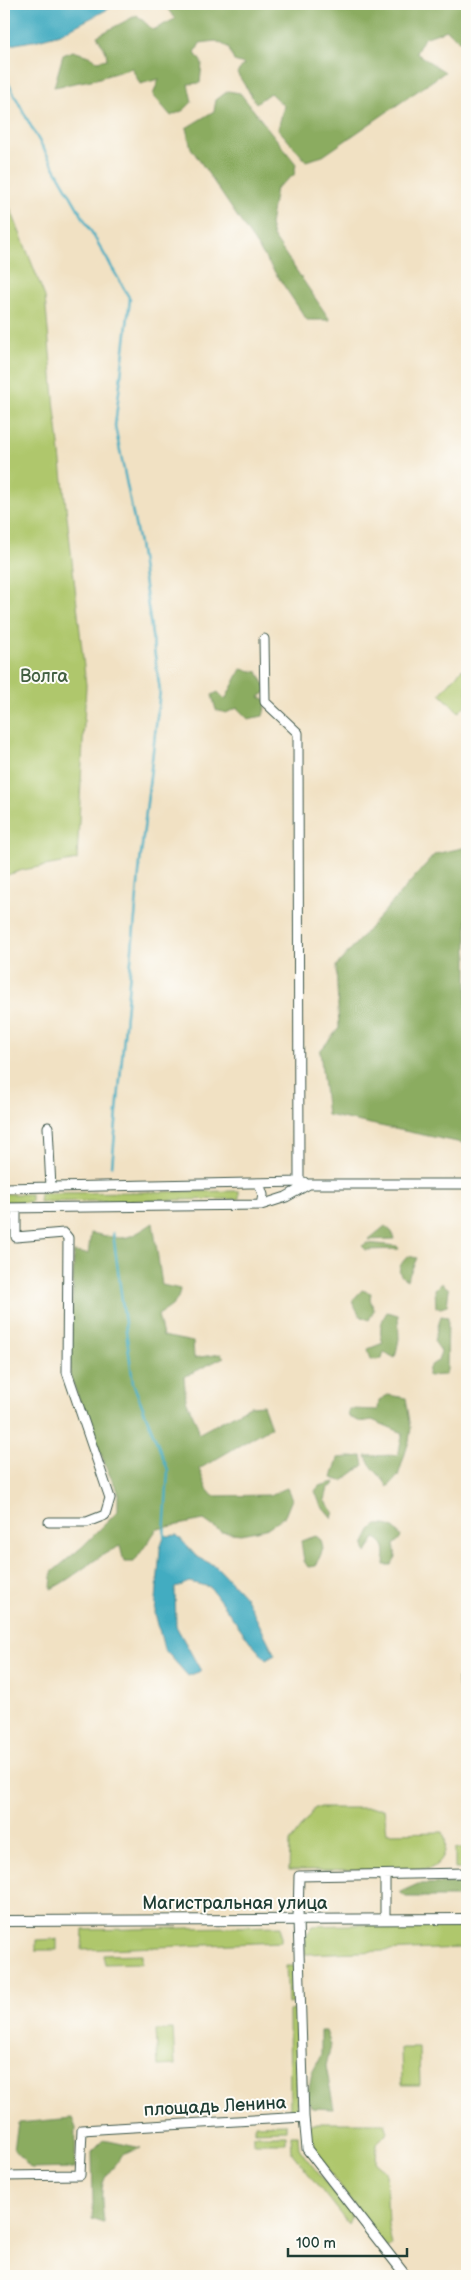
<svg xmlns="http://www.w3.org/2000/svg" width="471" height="2280" font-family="'Balsamiq Sans',sans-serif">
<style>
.green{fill:#afc76c;stroke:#678250}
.forest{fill:#8bac60;stroke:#55744a}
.water{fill:#42acc1;stroke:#30747a}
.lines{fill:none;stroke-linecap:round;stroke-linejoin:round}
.stream{stroke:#42acc1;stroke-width:2.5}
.minor-casing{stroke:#3e5649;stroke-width:11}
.major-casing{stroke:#3e5649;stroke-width:12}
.minor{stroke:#fff;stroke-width:9}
.major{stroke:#fff;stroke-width:10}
.labels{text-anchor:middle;stroke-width:4;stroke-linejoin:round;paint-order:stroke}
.park-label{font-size:18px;fill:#436042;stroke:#fdfcf7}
.street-label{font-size:18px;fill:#1f3d34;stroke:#fdfcf7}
</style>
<rect width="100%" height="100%" fill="#fdfcf7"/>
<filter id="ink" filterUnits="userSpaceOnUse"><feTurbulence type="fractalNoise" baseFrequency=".02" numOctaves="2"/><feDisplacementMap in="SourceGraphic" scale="10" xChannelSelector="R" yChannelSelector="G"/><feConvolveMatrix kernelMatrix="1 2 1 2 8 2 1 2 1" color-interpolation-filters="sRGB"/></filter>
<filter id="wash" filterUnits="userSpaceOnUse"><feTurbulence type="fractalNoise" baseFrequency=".0096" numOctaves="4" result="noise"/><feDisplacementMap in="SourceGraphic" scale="20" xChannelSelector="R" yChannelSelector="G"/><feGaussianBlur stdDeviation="1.12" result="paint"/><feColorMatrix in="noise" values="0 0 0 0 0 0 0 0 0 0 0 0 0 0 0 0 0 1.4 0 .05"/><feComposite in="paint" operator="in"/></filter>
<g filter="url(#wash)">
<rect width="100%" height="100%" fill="#f1e1c3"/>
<path class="green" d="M 4,192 L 45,297 L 55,409 L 86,685 L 77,860 L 23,870 L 4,876 Z
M 462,669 L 467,674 L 467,703 L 459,712 L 440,694 Z
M 239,1191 L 239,1199 L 39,1202 L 40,1193 Z
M 4,1194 L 31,1194 L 31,1202 L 4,1202 Z
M 315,1808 L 384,1808 L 387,1833 L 443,1832 C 449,1847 445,1862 429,1869 L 289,1870 L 290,1842 Z
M 467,1819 L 467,1869 L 455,1869 L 455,1849 L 466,1847 Z
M 467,1922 L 467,1936 L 465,1936 L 461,1948 L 305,1954 L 305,1937 L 313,1926 Z
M 281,1926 L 281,1942 L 82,1950 L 83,1930 Z
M 57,1939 L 57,1950 L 36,1950 L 36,1940 Z
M 142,1954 L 142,1963 L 105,1964 L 103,1955 Z
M 286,1966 L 295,1966 L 294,2003 L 288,2004 Z
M 293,2010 L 297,2012 L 297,2111 L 290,2117 L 289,2011 Z
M 173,2029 L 175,2065 L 158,2066 L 156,2030 Z
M 401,2048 L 419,2048 L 420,2085 L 402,2085 Z
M 311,2123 L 385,2123 L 388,2132 L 377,2143 L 376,2163 L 386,2171 L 388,2225 L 392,2245 L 387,2248 L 310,2147 L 308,2128 Z
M 286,2124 L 286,2130 L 255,2131 L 255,2125 Z
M 254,2135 L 286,2135 L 286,2143 L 254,2143 Z
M 291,2135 L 298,2135 L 299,2148 L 306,2158 L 349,2211 L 351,2217 L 348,2224 L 292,2153 Z"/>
<path class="forest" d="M 164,4 L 467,4 L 467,48 L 447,30 L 424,38 L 416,53 L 445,72 L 323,156 L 306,161 L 278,129 L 284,106 L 270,93 L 256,103 L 237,73 L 244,64 L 234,61 L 228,47 L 216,41 L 200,43 L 195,53 L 202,63 L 200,83 L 188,84 L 192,102 L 184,110 L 171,116 L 153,95 L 159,79 L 140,84 L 132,68 L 96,79 L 54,87 L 63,55 L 73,51 L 92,57 L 97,61 L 107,59 L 106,52 L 97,36 L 137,15 L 153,30 L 175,19 Z
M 228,91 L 240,93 L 296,164 L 294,175 L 276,188 L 270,225 L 273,236 L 330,320 L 307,320 L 191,148 L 186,128 L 214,111 L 216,100 Z
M 241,669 L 258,672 L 268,691 L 259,697 L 267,700 L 263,716 L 248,719 L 237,708 L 226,713 L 216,710 L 212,695 L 218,692 L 225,700 Z
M 467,847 L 467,1144 L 327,1115 L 320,1051 L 339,1028 L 336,966 L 435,854 Z
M 153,1223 L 162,1285 L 180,1289 C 179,1303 170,1308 158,1315 L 163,1336 L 193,1342 L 194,1358 L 220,1354 L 224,1357 L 184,1377 L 186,1400 L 197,1424 L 198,1434 L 250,1406 L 263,1405 L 271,1427 L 199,1469 L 207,1489 L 213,1496 L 270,1495 L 287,1488 L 292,1499 L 285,1516 L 266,1529 L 241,1534 L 221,1532 L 204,1520 L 157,1529 L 134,1562 L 124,1562 L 120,1546 C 94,1557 76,1577 51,1589 L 52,1572 L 82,1547 L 118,1511 L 118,1491 L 109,1474 L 70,1376 L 74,1252 L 88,1254 L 91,1233 C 124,1239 123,1243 153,1223 Z
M 385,1226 L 392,1232 L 394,1239 L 368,1240 Z
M 367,1243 L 397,1246 L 399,1249 L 366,1250 L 362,1246 Z
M 408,1256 L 417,1258 L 407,1280 C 394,1273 400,1264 408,1256 Z
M 441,1283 L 449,1289 L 447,1306 L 441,1308 L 436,1307 L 435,1289 Z
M 362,1290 L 371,1293 L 370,1299 L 374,1310 L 369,1320 L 360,1316 L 352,1301 Z
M 387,1312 L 398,1315 L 399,1339 L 395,1358 L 384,1352 L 382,1359 L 371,1360 L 368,1349 L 383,1343 C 379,1332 380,1322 387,1312 Z
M 441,1316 L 448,1317 L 447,1370 L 445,1375 L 428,1376 C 428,1367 430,1365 438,1361 L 441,1351 L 434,1341 Z
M 388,1395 L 406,1398 L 411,1428 L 409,1441 L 398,1476 L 388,1487 C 382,1476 370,1468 366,1456 L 398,1455 L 403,1433 L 372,1420 L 361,1422 L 349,1417 L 348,1412 L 350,1409 L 378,1410 L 379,1400 Z
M 362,1456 L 364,1465 L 342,1481 L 332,1478 L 338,1458 Z
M 335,1482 L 334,1485 L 328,1488 L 325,1500 L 334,1512 L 332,1518 L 320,1504 L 315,1491 L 319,1486 Z
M 377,1525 C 388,1524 396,1527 401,1537 L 394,1545 L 396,1557 L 391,1565 L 384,1565 C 385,1554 387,1542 375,1538 L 366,1553 L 364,1545 L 372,1529 Z
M 316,1536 L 321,1540 L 323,1549 L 316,1566 L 308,1567 L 304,1561 L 301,1541 Z
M 466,1672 L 467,1691 L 460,1692 L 457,1678 Z
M 467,1883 L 467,1897 L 406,1897 L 400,1892 L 418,1884 Z
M 321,2031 L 326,2031 L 331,2045 L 326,2066 L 334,2109 L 312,2108 L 307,2099 L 312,2072 L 321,2055 Z
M 72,2118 L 76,2128 L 75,2168 L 31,2169 L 14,2150 L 18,2123 Z
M 104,2140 L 141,2148 L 122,2155 C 117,2164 110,2170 105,2178 C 99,2190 103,2210 104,2223 L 92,2219 L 93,2204 L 92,2152 Z"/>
<path class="water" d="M 4,4 L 118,4 L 60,34 L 38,40 L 4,46 Z
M 177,1535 L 196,1556 L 217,1567 L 246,1598 L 275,1655 L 266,1660 L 251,1643 L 210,1587 L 189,1582 L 175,1588 L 176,1626 L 201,1671 L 188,1676 L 164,1649 L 155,1613 L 160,1549 L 164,1536 Z"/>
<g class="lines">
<path class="stream" d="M 4,75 L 34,132 L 130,299 L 115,426 L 139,544 L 160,691 L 140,863 L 112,1166
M 113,1233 L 133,1383 L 168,1470 L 164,1536"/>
</g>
</g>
<g filter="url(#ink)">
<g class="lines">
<defs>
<path id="minor" d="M 264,639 L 265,702 L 298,733 L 299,1181
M 48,1127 L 51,1188
M 259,1183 L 263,1195 L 261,1205
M 4,1188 L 304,1182
M 4,1208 L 261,1205 L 286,1197 L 309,1184 L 467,1184
M 16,1208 L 16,1237 L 64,1233 L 68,1238 L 67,1372 L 110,1498 L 105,1515 L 87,1522 L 49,1522
M 385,1918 L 385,1875
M 304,2117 L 307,2149 L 406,2276
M 4,2176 L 80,2175 L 82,2130 L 304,2117 L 298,1919 L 299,1876 L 467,1873"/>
<path id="major" d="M 4,1921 L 467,1919"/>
</defs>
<use href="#minor" class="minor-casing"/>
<use href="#major" class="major-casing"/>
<use href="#minor" class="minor"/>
<use href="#major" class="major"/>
</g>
</g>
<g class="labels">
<g class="park-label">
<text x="44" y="682">Волга</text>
</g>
<g class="street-label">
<text x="235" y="1909">Магистральная улица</text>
<text transform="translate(215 2106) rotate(-3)" y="6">площадь Ленина</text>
</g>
</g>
<rect width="471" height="2280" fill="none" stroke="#fdfcf7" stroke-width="20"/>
<path d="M288 2248v8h119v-8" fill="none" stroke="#1f3d34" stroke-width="2.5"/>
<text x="296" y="2248" font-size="15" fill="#1f3d34" stroke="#fdfcf7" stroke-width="4" paint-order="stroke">100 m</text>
</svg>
